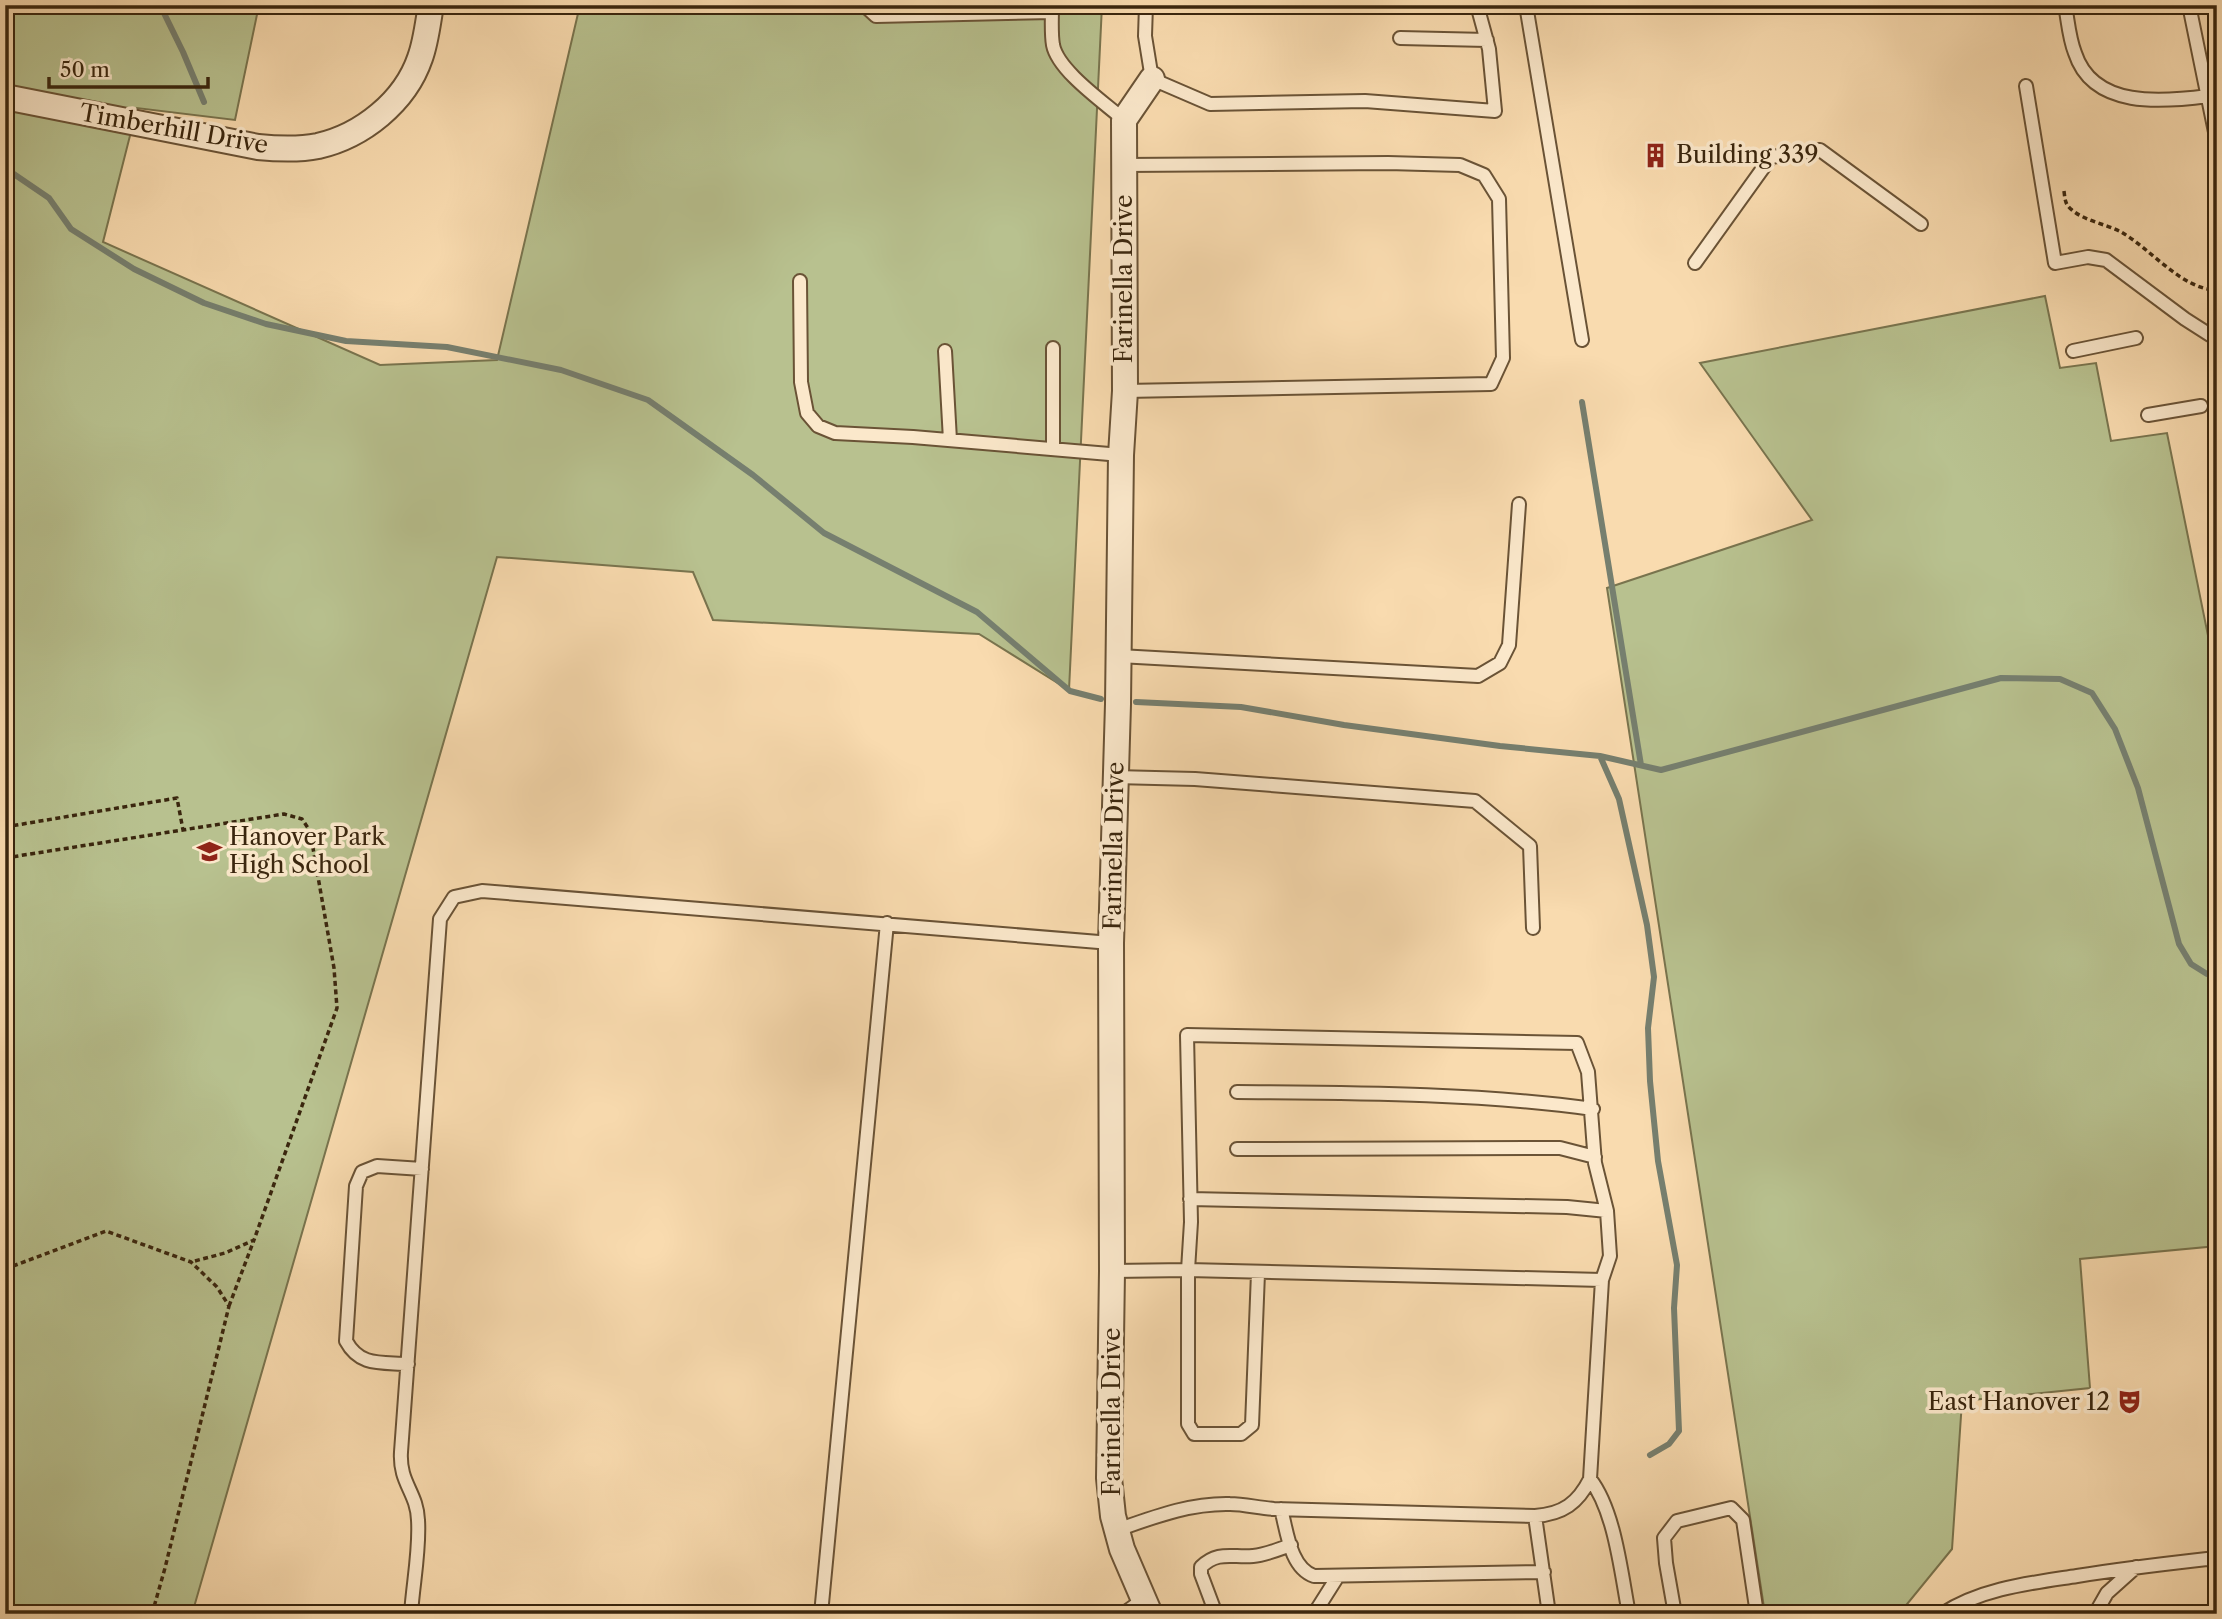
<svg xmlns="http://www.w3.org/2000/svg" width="2222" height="1619" font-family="'Libre Caslon Text',serif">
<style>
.green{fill:#b8c18f;stroke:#79744e;stroke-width:2}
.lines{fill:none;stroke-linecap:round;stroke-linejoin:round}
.stream{stroke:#767f6f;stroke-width:6}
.service-casing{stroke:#6a5336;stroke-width:16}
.minor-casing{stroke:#6a5336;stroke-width:28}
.path{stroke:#3a260e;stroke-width:3.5;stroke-dasharray:5 3.5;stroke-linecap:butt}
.service{stroke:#fbe8cb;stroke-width:12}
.minor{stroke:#fbe8cb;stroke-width:24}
.labels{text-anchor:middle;stroke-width:7;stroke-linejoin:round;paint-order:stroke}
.street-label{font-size:24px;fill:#3a260e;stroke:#fbe8cb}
.poi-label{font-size:24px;fill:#3a260e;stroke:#fbe8cb;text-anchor:start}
</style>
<rect width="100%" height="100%" fill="#f9dbaf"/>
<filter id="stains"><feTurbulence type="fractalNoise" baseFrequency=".00286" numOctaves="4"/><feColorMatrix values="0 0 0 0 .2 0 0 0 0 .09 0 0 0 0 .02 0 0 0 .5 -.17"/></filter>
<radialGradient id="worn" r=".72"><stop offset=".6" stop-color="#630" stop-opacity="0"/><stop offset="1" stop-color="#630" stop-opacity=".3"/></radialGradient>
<path class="green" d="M 5,5 L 259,5 L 235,120 L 137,108 L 103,242 L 380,365 L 497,360 L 580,5 L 1102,5 L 1069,690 L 979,634 L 713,620 L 693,572 L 497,557 L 192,1614 L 5,1614 Z
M 2045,296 L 2060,368 L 2096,363 L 2111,441 L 2167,433 L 2217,680 L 2217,1246 L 2080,1259 L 2090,1388 L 1962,1401 L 1952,1549 L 1899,1614 L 1765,1614 L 1607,588 L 1812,520 L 1700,363 Z"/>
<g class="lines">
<path class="stream" d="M 160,5 L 183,52 L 204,102
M 5,168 L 49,198 L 71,229 L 134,269 L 204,303 L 266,324 L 346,341 L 447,347 L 561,370 L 648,400 L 753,475 L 824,533 L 977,612 L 1070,691 L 1101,699
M 1582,402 L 1641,765
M 1136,702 L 1241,707 L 1344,725 L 1500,746 L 1600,756 L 1661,770 L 2001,678 L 2060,679 L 2092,693 L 2115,729 L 2138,788 L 2179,944 L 2191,964 L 2207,974 L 2217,972
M 1600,756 L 1619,799 L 1647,925 L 1654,977 L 1648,1028 L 1650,1081 L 1658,1161 L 1677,1265 L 1674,1308 L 1679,1431 L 1669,1444 L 1650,1455"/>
<defs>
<path id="service" d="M 864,5 L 876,16 L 1052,12
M 1146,5 L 1145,36 L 1152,79 L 1210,104 L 1365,101 L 1495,111 L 1489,49 L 1477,5
M 1526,5 L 1582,340
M 2065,5 C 2068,21 2069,38 2075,53 C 2093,109 2163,102 2208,96
M 2189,5 L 2217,142
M 1052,7 C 1052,19 1051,33 1053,45 C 1058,71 1105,103 1124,120
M 1400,38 L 1487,40
M 2026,86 L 2055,263 L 2088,257 L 2106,260 L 2185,319 L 2210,335 L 2217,336
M 1124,165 L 1388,163 L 1460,165 L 1484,175 L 1499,199 L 1503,358 L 1491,384 L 1125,391
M 1695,263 L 1771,157 L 1820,150 L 1921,224
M 800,281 L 801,382 L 807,413 L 818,426 L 835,433 L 913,437 L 1121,455
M 1053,348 L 1053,449
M 945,351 L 950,440
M 2073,351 L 2136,338
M 2148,415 L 2201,406
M 1119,656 L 1478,676 L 1500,663 L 1509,645 L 1519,504
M 1115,777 L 1195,779 L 1475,801 L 1530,846 L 1533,928
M 1237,1092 C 1354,1093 1478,1093 1593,1109
M 1237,1149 L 1560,1148 L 1595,1157
M 1190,1199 L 1567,1207 L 1607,1211
M 1112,1271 L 1188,1270 L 1191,1222 L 1187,1035 L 1577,1043 L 1588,1072 L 1595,1163 L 1607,1211 L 1610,1256 L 1602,1280 L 1590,1479 C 1578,1503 1563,1514 1535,1516 L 1274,1509 C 1259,1508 1244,1504 1230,1504 C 1190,1503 1154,1517 1117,1530
M 1258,1273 L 1252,1425 L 1241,1434 L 1194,1434 L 1188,1424 L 1188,1270 L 1602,1280
M 408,1364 C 381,1362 360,1367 346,1341 L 356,1186 L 362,1172 L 377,1166 L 422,1169
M 1590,1479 C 1615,1511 1621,1573 1629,1614
M 1281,1509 C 1287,1531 1290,1568 1314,1576 L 1544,1572
M 1535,1516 L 1549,1614
M 411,1614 C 413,1583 420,1550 418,1520 C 417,1492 399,1483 401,1452 L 440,919 L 454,897 L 482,891 L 1111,943
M 821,1614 L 887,923
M 1123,1614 L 1144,1599
M 1216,1614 L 1201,1574 L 1201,1567 C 1218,1550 1233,1558 1253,1556 C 1266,1555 1279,1549 1291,1545
M 1314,1614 L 1338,1576
M 1675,1614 L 1666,1563 L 1664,1538 L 1677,1521 L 1731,1508 L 1743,1520 L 1757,1614
M 1942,1614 C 1982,1588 2031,1583 2077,1576 C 2120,1569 2163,1564 2207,1559 L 2217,1561
M 2095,1614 L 2107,1593 L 2136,1567"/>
<path id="minor" d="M 5,97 L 258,147 C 278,149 298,150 318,146 C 362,136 405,102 420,58 C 426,42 428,22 431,5
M 1150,1614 L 1122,1549 L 1113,1516 L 1109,1478 L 1112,1271 L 1111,943 L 1118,704 L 1121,455 L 1125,391 L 1124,120 L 1152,79"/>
</defs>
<use href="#service" class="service-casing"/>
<use href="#minor" class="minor-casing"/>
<path class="path" d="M 1807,5 L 1808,10
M 2064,191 C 2065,199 2065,205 2072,210 C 2085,221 2106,224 2121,232 C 2150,248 2182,290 2217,290
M 5,827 L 177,798 L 183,830
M 5,858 L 284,814 L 302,819 L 310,831 L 334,968 L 337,1008 L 254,1240 L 225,1253 L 191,1262
M 5,1269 L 106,1231 L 191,1262 L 217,1287 L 229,1306 L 165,1568 L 152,1614
M 229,1306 L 254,1240"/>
<use href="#service" class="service"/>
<use href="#minor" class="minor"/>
</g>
<defs>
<symbol id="building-bare" viewBox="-9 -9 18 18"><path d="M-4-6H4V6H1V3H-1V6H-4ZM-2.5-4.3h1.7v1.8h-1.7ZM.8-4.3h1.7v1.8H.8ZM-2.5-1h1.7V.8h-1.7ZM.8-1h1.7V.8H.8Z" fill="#8f2418" stroke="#fbe8cb" stroke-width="2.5" paint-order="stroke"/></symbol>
<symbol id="school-bare" viewBox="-9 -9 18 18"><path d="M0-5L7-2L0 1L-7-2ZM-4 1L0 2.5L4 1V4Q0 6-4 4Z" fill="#8f2418" stroke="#fbe8cb" stroke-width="2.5" paint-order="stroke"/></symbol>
<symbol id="theatre-bare" viewBox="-9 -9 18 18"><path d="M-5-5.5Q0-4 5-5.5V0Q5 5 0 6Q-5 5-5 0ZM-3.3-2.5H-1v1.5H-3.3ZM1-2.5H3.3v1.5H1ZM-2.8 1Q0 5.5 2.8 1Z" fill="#8f2418" stroke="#fbe8cb" stroke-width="2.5" paint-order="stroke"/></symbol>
</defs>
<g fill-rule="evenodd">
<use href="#building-bare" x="1638" y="138" width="35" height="35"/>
<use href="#school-bare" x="192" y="834" width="35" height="35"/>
<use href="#theatre-bare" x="2112" y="1384" width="35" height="35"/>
</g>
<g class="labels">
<g class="street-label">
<text transform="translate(174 129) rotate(10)" y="8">Timberhill Drive</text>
<text transform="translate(1124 279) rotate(-90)" y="8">Farinella Drive</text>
<text transform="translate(1114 846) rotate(-89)" y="8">Farinella Drive</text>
<text transform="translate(1112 1412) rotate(-90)" y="8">Farinella Drive</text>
</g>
<g class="poi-label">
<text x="1676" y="163">Building 339</text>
<text x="229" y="845">Hanover Park<tspan x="229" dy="28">High School</tspan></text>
<text x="2110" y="1410" text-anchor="end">East Hanover 12</text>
</g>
</g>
<rect width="2222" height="1619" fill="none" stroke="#f9dbaf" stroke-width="28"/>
<rect x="7" y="7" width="2208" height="1605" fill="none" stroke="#3a260e" stroke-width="3.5"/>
<rect x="14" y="14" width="2194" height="1591" fill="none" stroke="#3a260e" stroke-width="2"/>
<path d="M49 77v10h159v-10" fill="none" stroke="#3a260e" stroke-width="3.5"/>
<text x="60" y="77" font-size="21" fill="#3a260e" stroke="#fbe8cb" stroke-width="5" paint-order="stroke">50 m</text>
<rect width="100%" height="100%" filter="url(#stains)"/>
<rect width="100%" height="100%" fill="url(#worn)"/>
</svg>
